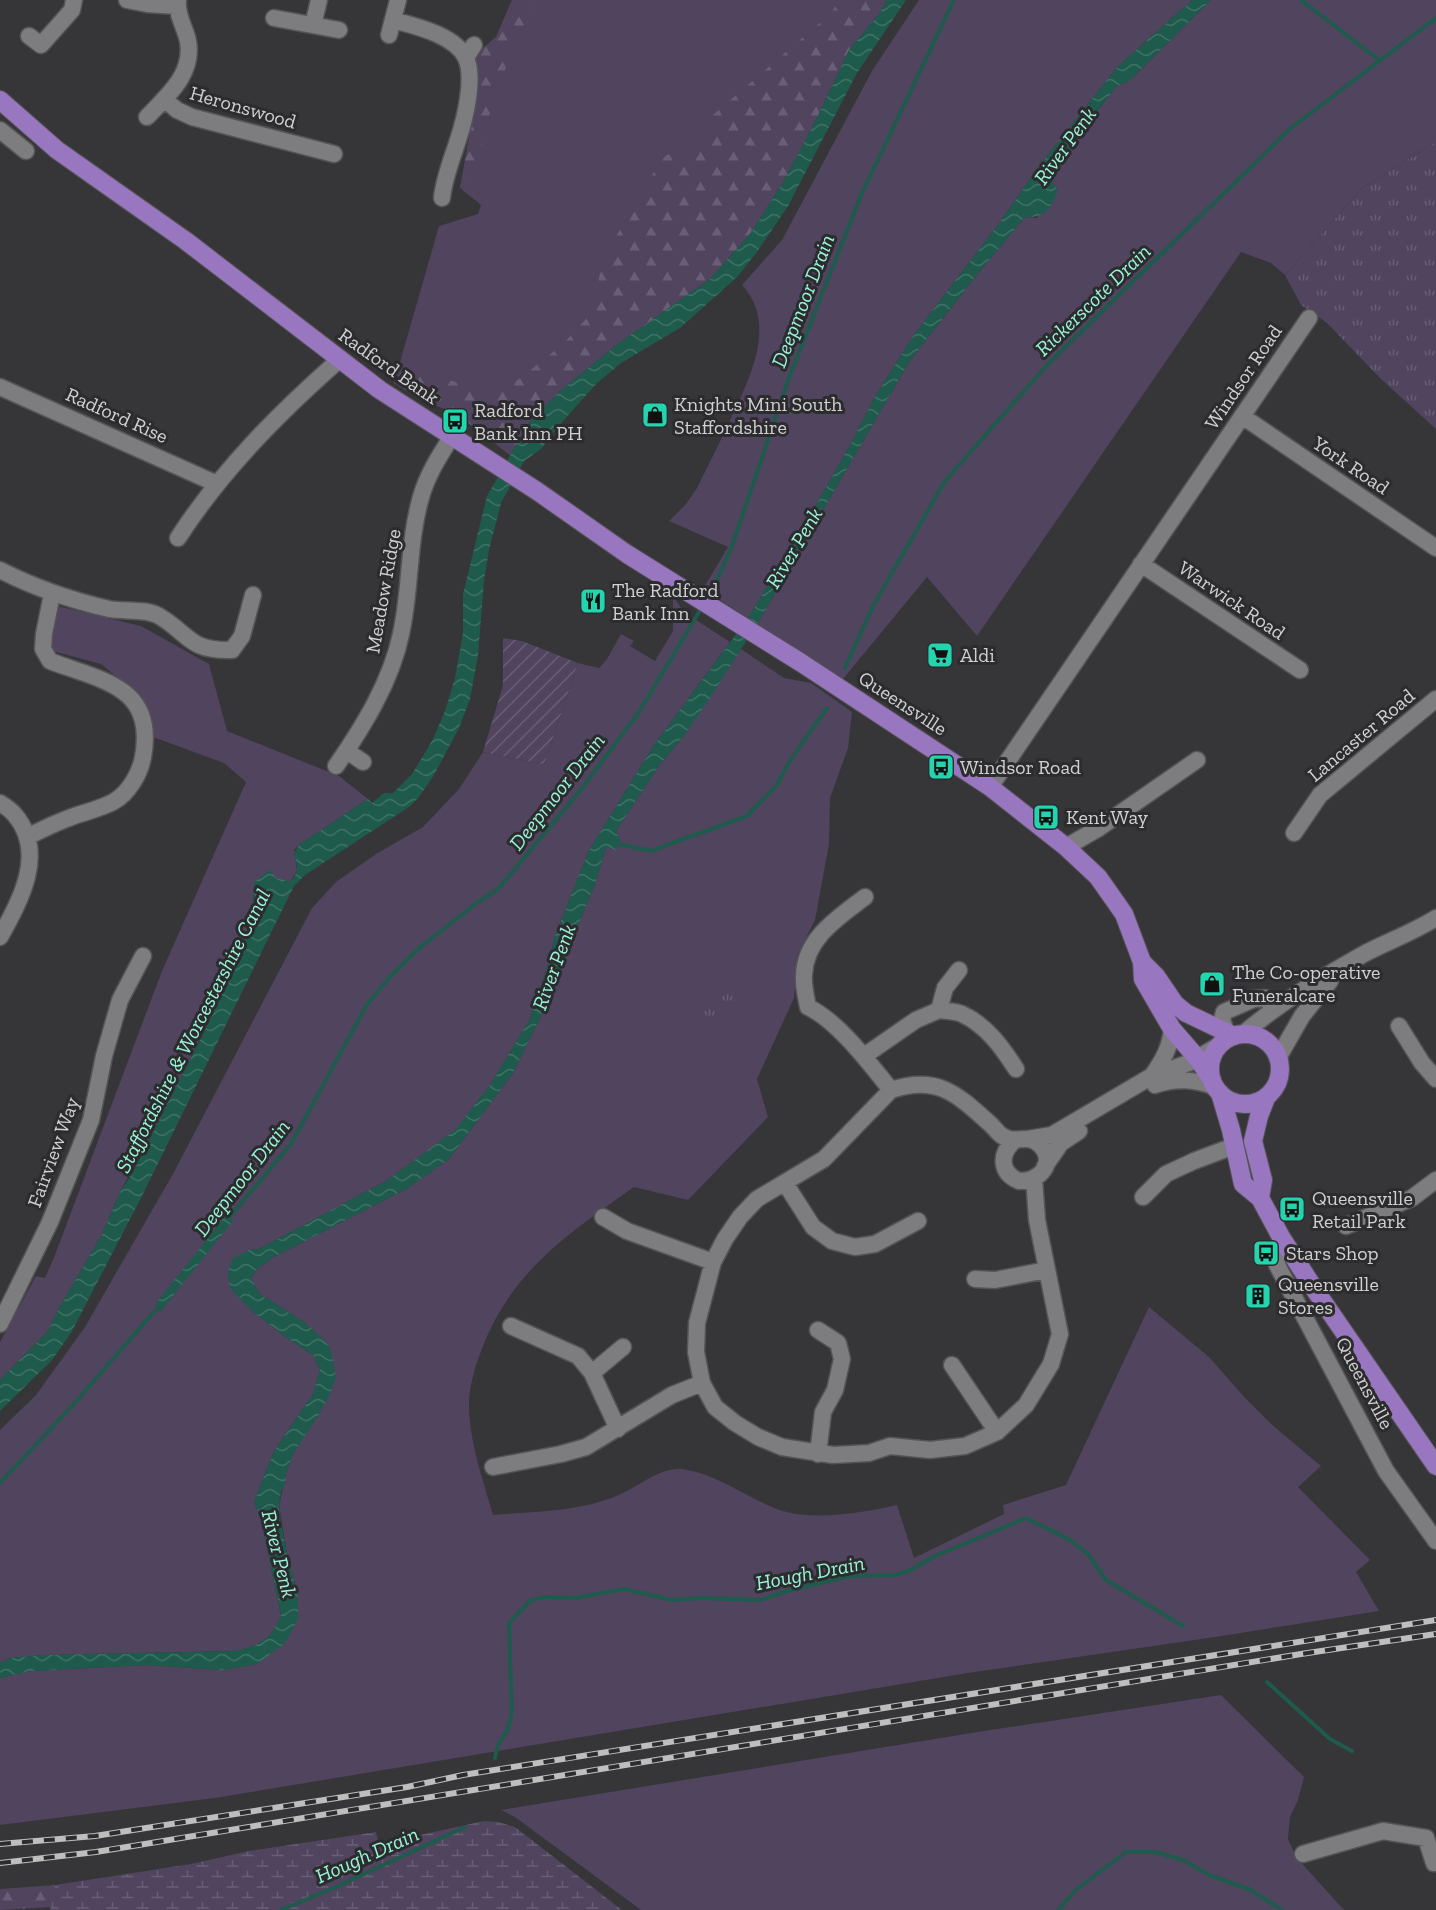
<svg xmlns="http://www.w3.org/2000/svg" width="1436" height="1910" font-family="'Zilla Slab',serif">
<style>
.grass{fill:#50445f}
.forest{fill:url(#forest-firs)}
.wetland{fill:url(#wetland-marsh)}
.park{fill:url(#park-tufts)}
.garden{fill:url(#garden-furrows)}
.water{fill:url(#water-waves)}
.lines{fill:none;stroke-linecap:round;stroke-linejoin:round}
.stream{stroke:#1e5b4c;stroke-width:4}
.minor-casing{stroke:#545355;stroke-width:19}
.highway-casing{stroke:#545355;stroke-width:20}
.minor{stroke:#7d7c7f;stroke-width:16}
.highway{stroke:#9976c0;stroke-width:18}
.rail-casing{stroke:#bebebf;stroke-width:6}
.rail{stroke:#2c2b2d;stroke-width:4;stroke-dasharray:11;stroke-linecap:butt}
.labels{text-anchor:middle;stroke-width:6;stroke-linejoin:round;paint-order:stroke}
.street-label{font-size:20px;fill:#d1d1d2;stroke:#2c2b2d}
.poi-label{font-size:20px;fill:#d1d1d2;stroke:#2c2b2d;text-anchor:start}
.water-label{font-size:21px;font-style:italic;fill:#99f6db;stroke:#2c2b2d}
</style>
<defs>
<pattern id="forest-firs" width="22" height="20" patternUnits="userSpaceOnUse" patternTransform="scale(1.5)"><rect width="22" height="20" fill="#50445f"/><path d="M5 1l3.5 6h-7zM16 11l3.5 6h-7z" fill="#685e75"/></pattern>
<pattern id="wetland-marsh" width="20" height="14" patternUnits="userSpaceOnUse" patternTransform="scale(1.5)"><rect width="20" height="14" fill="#50445f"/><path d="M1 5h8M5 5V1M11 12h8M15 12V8" fill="none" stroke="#685e75"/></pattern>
<pattern id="park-tufts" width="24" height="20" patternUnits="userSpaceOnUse" patternTransform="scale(1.5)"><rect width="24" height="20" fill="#50445f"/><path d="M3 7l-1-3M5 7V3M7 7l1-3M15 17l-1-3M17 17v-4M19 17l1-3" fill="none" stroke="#685e75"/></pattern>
<pattern id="garden-furrows" width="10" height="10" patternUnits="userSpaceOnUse" patternTransform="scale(1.5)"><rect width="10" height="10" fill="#50445f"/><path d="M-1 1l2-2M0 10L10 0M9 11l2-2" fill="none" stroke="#685e75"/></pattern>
<pattern id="water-waves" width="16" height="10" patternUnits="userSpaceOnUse" patternTransform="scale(1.5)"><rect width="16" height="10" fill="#1e5b4c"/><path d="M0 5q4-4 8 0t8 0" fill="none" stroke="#3e7265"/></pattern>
</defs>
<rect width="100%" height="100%" fill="#363538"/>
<path class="grass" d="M 512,0 L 887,0 L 528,424 L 510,455 L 462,418 L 451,411 L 423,401 L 394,383 L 439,226 L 478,214 L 481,205 L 460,188 L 478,89 L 475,55 L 496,37 Z
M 919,0 L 1192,0 L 1118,66 L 1039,166 L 1000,222 L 913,336 L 873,400 L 849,447 L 810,515 L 748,618 L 703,589 L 728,547 L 669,521 L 686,504 L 697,488 C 709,463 722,439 733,414 C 751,375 777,323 742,285 L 782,240 L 872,71 Z
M 1211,0 L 1436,0 L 1436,142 L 1362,188 L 1285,275 L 1271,263 L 1241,252 L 977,636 L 927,577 L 843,679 L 757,624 L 909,362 L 975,277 L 1025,217 L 1037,218 L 1051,179 L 1052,168 L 1117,86 L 1129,81 Z
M 673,596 L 684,612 L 730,642 L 654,745 L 588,852 L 555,936 L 548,965 L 530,1019 L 490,1085 L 455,1131 L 386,1181 L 259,1249 L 248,1250 L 252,1311 L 287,1338 L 313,1355 L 320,1370 L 313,1394 L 274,1451 L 254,1502 L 261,1519 L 281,1616 C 269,1642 264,1642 237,1651 L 42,1655 L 11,1658 L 0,1663 L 0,1430 L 36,1395 L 85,1327 L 174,1172 L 312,908 L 336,882 L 376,854 L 423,827 L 459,789 L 483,752 L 544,765 L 578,663 L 599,668 L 607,659 L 621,634 L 634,641 L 630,646 L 655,661 L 673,631 Z
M 57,606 L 141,626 L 209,664 L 227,731 L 339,776 L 368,799 L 299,845 L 294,850 L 297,871 L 290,882 L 282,879 L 277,879 L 273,876 L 253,894 L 253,919 L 241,943 L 233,971 L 166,1108 L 121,1190 L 101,1236 L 58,1310 L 48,1331 L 0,1380 L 0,1342 L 36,1276 L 45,1278 L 55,1255 L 162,971 L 246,782 L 224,763 L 153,737 L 142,698 L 101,664 L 49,650 Z
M 741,649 L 784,678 L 811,683 L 852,712 L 848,748 L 830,798 L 829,844 L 815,920 L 798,954 L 794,998 L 757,1079 L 768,1117 L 688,1200 L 634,1187 C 569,1233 513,1270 483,1346 C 476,1364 469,1385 469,1404 C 469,1442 483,1479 493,1515 C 538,1511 587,1512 627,1491 C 643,1483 663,1467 682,1469 C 719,1474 749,1500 783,1511 C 815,1521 866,1512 897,1505 L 914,1558 L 1004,1514 L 1003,1505 L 1066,1485 L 1149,1307 L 1209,1357 L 1246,1399 L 1271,1424 L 1321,1466 L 1298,1487 L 1370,1560 L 1356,1572 L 1379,1611 L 1222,1636 L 968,1673 L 215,1798 L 0,1825 L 0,1678 L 30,1671 L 146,1665 L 222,1670 L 257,1664 L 298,1619 L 298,1596 L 287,1554 L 279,1505 L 286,1473 L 293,1454 L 330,1394 L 330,1347 L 305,1323 L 259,1293 L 251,1278 L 256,1270 L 272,1258 L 408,1188 L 449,1159 L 513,1073 L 539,1020 L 595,884 L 606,847 L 620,840 L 616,831 L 660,764 L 684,736 Z
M 1221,1695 L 1304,1777 L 1298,1800 L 1290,1817 L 1288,1839 L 1296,1857 L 1344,1910 L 641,1910 L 515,1817 L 501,1810 L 971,1733 Z"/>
<path class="forest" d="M 512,0 L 536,0 L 527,17 L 494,96 L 473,180 L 460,188 L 478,89 L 475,55 L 496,37 Z
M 839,0 L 887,0 L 879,14 L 849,50 L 816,120 L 782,184 L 750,234 L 710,279 L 619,343 L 560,391 L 528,424 L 510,455 L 462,418 L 451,411 L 423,401 L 394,383 L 403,372 L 411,369 L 497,394 L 522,377 L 563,344 L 595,309 L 601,262 L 662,158 L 682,147 L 698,152 L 713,115 L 831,13 Z
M 55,1885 L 51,1907 L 0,1910 L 0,1889 Z"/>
<path class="wetland" d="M 484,1821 L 498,1822 L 515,1827 L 622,1910 L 50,1910 L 55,1885 L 191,1864 L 249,1851 L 376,1832 L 379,1844 Z"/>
<path class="park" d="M 1436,142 L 1436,429 L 1381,379 L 1326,322 L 1301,305 L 1285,275 L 1362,188 Z
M 721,980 L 744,997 L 718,1031 L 703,1032 L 687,1018 Z"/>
<path class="garden" d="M 503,638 L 522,641 L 578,663 L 544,765 L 483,752 L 503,685 Z"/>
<path class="water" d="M 887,0 L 906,0 L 857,73 L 788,206 L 757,252 L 737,277 L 680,328 L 621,363 L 597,383 L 563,421 L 541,449 L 524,461 L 501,503 L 489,550 L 484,581 L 478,656 L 470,699 L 459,728 L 434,775 L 419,797 L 409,807 L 305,875 L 294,886 L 141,1198 L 71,1333 L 52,1360 L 0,1411 L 0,1380 L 48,1331 L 58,1310 L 101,1236 L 121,1190 L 133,1172 L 201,1038 L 233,971 L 241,943 L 253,919 L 254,882 L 270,870 L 277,879 L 282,879 L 290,882 C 300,872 297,866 294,853 L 299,845 L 368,799 L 372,803 L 384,793 L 393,793 L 412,774 L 432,741 L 445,711 L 455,678 L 463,633 L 463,594 L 487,496 L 528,424 L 560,391 L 619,343 L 710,279 L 750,234 L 782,184 L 816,120 L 849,50 L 879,14 Z
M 1192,0 L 1211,0 L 1129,81 L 1117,86 L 1052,168 L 1051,179 L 1058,191 C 1050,209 1046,218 1025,217 L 975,277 L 909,362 L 757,624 L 706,704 L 684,736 L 660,764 L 616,831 L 620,840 L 616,850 L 606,847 L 595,884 L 539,1020 L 513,1073 L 449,1159 L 408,1188 L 272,1258 L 256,1270 L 251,1278 L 259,1293 L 305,1323 L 320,1336 L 330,1347 L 336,1377 L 330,1394 L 318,1416 L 293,1454 L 286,1473 L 285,1484 L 281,1491 L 279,1505 L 280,1517 L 287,1554 L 298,1596 L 298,1619 L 285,1643 L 257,1664 L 222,1670 L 146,1665 L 30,1671 L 0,1678 L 0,1663 L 11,1658 L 42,1655 L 237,1651 C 264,1642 269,1642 281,1615 L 261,1519 L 254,1502 L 274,1451 L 313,1394 L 320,1370 L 313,1355 L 287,1338 L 252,1311 L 230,1288 L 228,1272 L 232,1259 L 249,1250 L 259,1249 L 386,1181 L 455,1130 L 490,1085 L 530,1019 L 548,965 L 555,936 L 588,852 L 654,745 L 748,618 L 810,515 L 849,447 L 873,400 L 913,336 L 1000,222 L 1039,166 L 1118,66 Z
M 227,1214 L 233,1221 L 160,1312 L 156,1303 Z"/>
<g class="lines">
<path class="stream" d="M 1301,0 L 1379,60
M 707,598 L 715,585 L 732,546 L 790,375 L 862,193 L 954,0
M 845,668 L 873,606 L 945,481 L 1047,365 L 1291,128 L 1436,18
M 614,843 L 651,851 L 747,816 L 776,786 L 791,759 L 827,708
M 228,1219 L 291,1144 L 366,1006 L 388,979 L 419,948 L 477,903 L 498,889 L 580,791 L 639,712 L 702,607
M 0,1483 L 72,1406 L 160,1305
M 1267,1682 L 1330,1739 L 1352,1751
M 495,1758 L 498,1745 L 507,1731 L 512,1713 L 509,1623 L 531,1600 L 545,1597 L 575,1598 L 624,1589 L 672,1600 L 701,1598 L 761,1600 L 787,1591 L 849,1576 L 896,1575 L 911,1570 L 933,1557 L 1026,1518 L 1070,1540 L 1088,1554 L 1106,1580 L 1183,1626
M 281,1910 L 336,1887 L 465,1827
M 1058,1910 L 1077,1889 L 1126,1852 L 1155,1852 L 1183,1860 L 1211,1876 L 1249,1889 L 1282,1910"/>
<defs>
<path id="minor" d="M 127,0 L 147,4 L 177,6
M 274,18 L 339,30
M 393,20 C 415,26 455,35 466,58 C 475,78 465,119 458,140 C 452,159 444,178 442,198
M 313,25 L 319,0
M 389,35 L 398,0
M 29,36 L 41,45 L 72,10 L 74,0
M 466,57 L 474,45
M 164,99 L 177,110 L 192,117 L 334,154
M 147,117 C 167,96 194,74 188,41 C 185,27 176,15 178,0
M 0,130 L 26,151
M 0,387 L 217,484
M 1242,416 L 1436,548
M 178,538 C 222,470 279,413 339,360
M 1141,564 L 1300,670
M 0,570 C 35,588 71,600 109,609 C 125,612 146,608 159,616 C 191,635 188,651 232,650 L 242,636 L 253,595
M 347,751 L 363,762
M 336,766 C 363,727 391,682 401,634 C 411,589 408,542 421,497 C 427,475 440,455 452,436
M 990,787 L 1309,318
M 0,803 C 5,806 11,810 15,815 C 47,853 20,901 0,937
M 1294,833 L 1320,795 L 1436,699
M 27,837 C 41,830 55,823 69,818 C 84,812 100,809 113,802 C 128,794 140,774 143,757 C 156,686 102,681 50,661 L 43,649 L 44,634 L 52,594
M 1066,847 L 1099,828 L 1197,760
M 865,897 C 839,917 805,938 804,975 C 803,985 806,997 808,1007 C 838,1021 870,1064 891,1090
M 939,1010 C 946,1011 956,1011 962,1014 C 986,1025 1002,1047 1016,1069
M 939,1010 L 945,988 L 959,970
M 1399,1026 L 1422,1063 L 1436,1079
M 1226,1031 L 1222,1020 L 1224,1012 L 1254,999 L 1265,998 L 1270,1000 L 1271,1011
M 1243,1034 C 1279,1003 1320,979 1362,955 C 1386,942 1412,933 1436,918
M 864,1056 L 916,1020 L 939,1010
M 1278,1058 L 1302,1016 L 1330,981
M 1152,1076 C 1163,1060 1170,1048 1172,1029
M 1155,1085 C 1176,1078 1194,1079 1215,1087
M 1028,1139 L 1052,1135 L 1152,1076 L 1191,1062 L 1218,1046
M 1014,1141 C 999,1154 1000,1173 1019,1181 C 1040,1182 1057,1162 1040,1145 C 1027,1132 1016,1146 1001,1135 C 997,1132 993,1126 988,1122 C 956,1093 936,1075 891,1090 L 824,1159 L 757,1199 L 740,1217 L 725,1239 L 713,1262 L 697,1323 L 696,1352 L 702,1383 L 715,1407 L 735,1423 L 758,1437 L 782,1447 L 833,1455 L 869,1453 L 890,1446 L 930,1450 L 965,1446 L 997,1432 L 1026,1405 L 1051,1364 L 1060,1334 L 1037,1220 L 1034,1179
M 1045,1166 L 1061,1143 L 1079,1131
M 785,1183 L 813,1227 L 832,1241 L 855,1247 L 875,1244 L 918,1221
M 1143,1197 L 1166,1174 L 1194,1161 L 1234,1146
M 603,1217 L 627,1231 L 713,1262
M 1346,1226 L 1412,1198 L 1436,1180
M 1281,1237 L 1277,1265 L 1386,1471 L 1436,1541
M 975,1279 L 995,1280 L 1047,1270
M 0,1324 L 50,1222 L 91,1120 L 104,1056 L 120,1000 L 143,956
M 511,1326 L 578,1356 L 592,1373 L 618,1429
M 952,1365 L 997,1432
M 592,1373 L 623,1347
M 818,1454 L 823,1412 L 835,1390 L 842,1359 L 838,1343 L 818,1330
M 493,1467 L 561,1454 L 586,1447 L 672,1395 L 702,1383
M 1303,1854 L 1383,1831 L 1426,1838 L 1434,1863 L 1436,1863"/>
<path id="highway" d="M 0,100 L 57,150 L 186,241 L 380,390 L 537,491 L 627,554 L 800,662 L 990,787 L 1066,847 L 1098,877 L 1124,914 L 1142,962 L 1143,979 L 1172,1029 L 1198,1059 L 1212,1080
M 1142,962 L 1156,976 L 1175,1004 L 1186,1013 L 1234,1036
M1210 1069a35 35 0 1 1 70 0a35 35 0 1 1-70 0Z
M 1220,1093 L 1231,1130 L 1243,1184 L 1260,1198 L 1281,1237 L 1315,1290 L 1436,1466
M 1260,1198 L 1263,1180 L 1253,1141 L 1259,1116 L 1266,1098"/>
</defs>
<use href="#minor" class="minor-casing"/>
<use href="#highway" class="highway-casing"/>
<use href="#minor" class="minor"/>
<use href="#highway" class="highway"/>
<defs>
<path id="rail" d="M 0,1844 L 95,1836 L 407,1787 L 463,1775 L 1436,1620
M 0,1863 L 96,1852 L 1301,1654 L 1436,1634"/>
</defs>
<use href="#rail" class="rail-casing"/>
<use href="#rail" class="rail"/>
</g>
<defs>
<symbol id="shop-square" viewBox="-11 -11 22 22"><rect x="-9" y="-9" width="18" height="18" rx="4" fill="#22d5af" stroke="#2c2b2d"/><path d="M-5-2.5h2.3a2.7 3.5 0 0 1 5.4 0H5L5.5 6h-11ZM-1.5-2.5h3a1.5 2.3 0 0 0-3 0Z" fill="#111"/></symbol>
<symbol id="bus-square" viewBox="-11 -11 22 22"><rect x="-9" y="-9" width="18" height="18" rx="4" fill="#22d5af" stroke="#2c2b2d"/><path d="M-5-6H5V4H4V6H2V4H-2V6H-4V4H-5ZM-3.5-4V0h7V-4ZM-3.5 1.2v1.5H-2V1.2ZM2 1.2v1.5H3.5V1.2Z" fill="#111"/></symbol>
<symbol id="restaurant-square" viewBox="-11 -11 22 22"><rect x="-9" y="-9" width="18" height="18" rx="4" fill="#22d5af" stroke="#2c2b2d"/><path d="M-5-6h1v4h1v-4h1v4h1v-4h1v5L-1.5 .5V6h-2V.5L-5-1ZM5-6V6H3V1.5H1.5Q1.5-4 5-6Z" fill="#111"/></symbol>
<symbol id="supermarket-square" viewBox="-11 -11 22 22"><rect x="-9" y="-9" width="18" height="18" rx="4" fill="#22d5af" stroke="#2c2b2d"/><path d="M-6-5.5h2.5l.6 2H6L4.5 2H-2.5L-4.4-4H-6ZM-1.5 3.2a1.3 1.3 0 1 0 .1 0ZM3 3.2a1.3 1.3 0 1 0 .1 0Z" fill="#111"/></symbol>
<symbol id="building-square" viewBox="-11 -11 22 22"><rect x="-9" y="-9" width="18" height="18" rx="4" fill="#22d5af" stroke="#2c2b2d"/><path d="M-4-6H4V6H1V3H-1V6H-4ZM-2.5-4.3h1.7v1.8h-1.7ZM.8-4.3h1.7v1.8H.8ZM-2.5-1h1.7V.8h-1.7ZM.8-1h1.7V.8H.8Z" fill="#111"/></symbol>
</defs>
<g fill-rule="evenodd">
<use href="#shop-square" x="640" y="400" width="30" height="30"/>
<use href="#bus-square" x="440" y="406" width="30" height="30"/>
<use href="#restaurant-square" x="578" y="586" width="30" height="30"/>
<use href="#supermarket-square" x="925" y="640" width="30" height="30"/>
<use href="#bus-square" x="926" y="752" width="30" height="30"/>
<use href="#bus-square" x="1031" y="802" width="30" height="30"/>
<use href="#shop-square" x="1197" y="969" width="30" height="30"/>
<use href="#bus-square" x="1277" y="1194" width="30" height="30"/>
<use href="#bus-square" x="1251" y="1238" width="30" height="30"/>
<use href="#building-square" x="1243" y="1281" width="30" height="30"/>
</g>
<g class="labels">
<g class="street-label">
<text transform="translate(243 107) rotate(16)" y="7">Heronswood</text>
<text transform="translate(389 366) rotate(35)" y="7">Radford Bank</text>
<text transform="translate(1243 377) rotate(-56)" y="7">Windsor Road</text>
<text transform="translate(117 415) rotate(24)" y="7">Radford Rise</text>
<text transform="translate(1351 465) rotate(34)" y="7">York Road</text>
<text transform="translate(383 591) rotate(-80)" y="7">Meadow Ridge</text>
<text transform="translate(1232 600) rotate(34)" y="7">Warwick Road</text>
<text transform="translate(903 703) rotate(33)" y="7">Queensville</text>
<text transform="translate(1361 735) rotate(-40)" y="7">Lancaster Road</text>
<text transform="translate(53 1152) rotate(-70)" y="7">Fairview Way</text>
<text transform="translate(1365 1383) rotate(62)" y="7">Queensville</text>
</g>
<g class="poi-label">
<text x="674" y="411">Knights Mini South<tspan x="674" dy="23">Staffordshire</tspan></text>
<text x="474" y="417">Radford<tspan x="474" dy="23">Bank Inn PH</tspan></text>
<text x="612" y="597">The Radford<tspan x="612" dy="23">Bank Inn</tspan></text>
<text x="960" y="662">Aldi</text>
<text x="960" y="774">Windsor Road</text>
<text x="1066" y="824">Kent Way</text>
<text x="1232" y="979">The Co-operative<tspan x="1232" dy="23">Funeralcare</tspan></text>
<text x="1312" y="1205">Queensville<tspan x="1312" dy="23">Retail Park</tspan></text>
<text x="1286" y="1260">Stars Shop</text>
<text x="1278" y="1291">Queensville<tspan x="1278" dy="23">Stores</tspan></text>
</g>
<g class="water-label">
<text transform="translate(1065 146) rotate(-54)" y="7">River Penk</text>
<text transform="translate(1093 300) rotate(-44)" y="7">Rickerscote Drain</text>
<text transform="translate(803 301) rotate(-69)" y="7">Deepmoor Drain</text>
<text transform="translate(794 548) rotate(-59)" y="7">River Penk</text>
<text transform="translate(557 792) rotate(-52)" y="7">Deepmoor Drain</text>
<text transform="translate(554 967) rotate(-70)" y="7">River Penk</text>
<text transform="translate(193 1031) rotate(-63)" y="7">Staffordshire &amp; Worcestershire Canal</text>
<text transform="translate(242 1178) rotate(-52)" y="7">Deepmoor Drain</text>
<text transform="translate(279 1554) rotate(76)" y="7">River Penk</text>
<text transform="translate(810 1573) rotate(-11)" y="7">Hough Drain</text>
<text transform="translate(367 1855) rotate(-24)" y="7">Hough Drain</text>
</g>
</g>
</svg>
